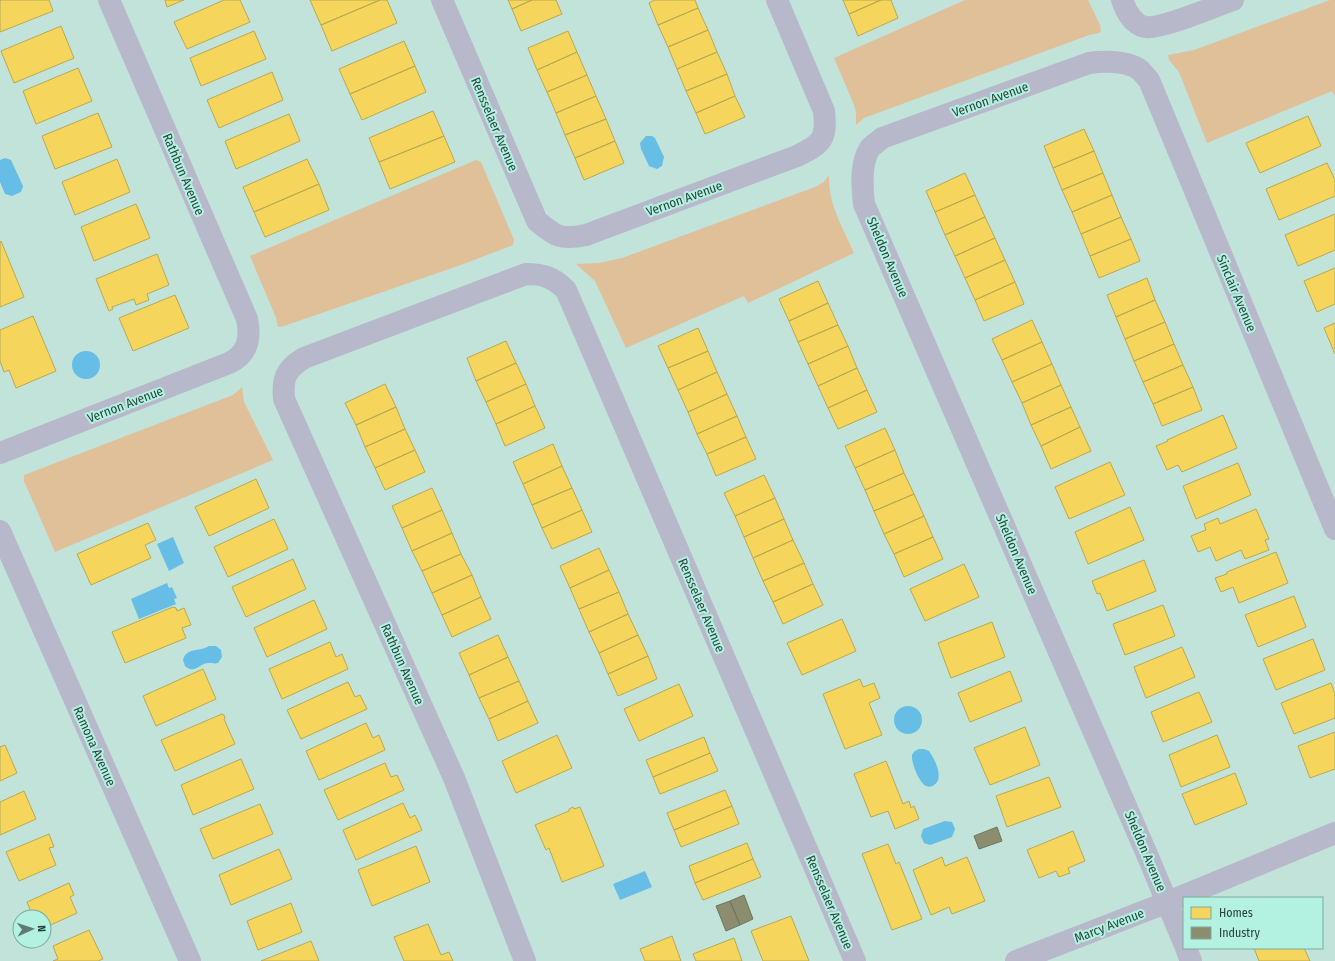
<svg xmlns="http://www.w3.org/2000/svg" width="1335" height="961" font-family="'Fira Sans Condensed',sans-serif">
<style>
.green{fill:#dfc099}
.water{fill:#66bee7}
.homes{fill:#f6d55c;stroke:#b8a952}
.industry{fill:#8c8c6e;stroke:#6e765f}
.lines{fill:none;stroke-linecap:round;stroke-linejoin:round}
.minor{stroke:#b8b8cb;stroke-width:22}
.labels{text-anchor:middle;stroke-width:4;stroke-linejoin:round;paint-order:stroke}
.street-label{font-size:13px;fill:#29423c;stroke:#b3f1e1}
</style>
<rect width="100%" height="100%" fill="#c1e3da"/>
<path class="green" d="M 965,0 L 1088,0 L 1100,25 L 1101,31 L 1099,33 L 1089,35 L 864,118 L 856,125 L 856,112 L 854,105 L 834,58 Z
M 1330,0 L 1335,0 L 1335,96 L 1332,91 L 1207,143 L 1179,72 L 1169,60 L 1168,55 L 1194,50 Z
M 476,160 L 481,162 L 514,240 L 513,245 L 461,265 L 284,326 L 278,327 L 276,318 L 250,256 Z
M 829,175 C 828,204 843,228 854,253 L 748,303 L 744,296 L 626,348 L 595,281 L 576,264 L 599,263 L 622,258 L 815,187 L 824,182 Z
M 242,387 L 244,402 L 273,460 L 55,552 L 24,481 L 24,475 L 233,395 Z"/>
<path class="water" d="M 646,136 L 652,136 L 655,138 L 664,157 L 662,166 L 657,169 L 649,166 L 641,149 L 640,143 Z
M 5,158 L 11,160 L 23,186 L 21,192 L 12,196 L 5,194 L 0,182 L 0,160 Z
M72 365a14 14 0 1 1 28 0a14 14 0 1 1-28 0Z
M 173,537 L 184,563 L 169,571 L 157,544 Z
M 167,583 L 169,588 L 172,587 L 177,598 L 174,599 L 176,604 L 139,619 L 131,599 Z
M 209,646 L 216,646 L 221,650 L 222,657 L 218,663 C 214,664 213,663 209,663 C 199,663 195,675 185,666 L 183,660 C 186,647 200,652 209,646 Z
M894 720a14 14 0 1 1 28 0a14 14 0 1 1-28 0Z
M 919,749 L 924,749 L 929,751 C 934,758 945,778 934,785 C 932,787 929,787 926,786 C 919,783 911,762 912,755 C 913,752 916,750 919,749 Z
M 945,821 L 952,822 L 955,829 L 952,837 L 930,845 L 924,843 L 921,836 L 923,829 Z
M 645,871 L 652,887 L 620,900 L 613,884 Z"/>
<path class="homes" d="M 0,0 L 49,0 L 53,11 L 0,32 Z
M 165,0 L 184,0 L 167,7 Z
M 224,0 L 240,0 L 250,22 L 187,49 L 174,22 Z
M 310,0 L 380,0 L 321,25 Z
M 380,0 L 387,0 L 397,23 L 332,51 L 321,25 Z
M 508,0 L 532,0 L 512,9 Z
M 532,0 L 556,0 L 562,14 L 521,31 L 512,9 Z
M 655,0 L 695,0 L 698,8 L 658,25 L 649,3 Z
M 843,0 L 881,0 L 849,14 Z
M 881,0 L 891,0 L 898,18 L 858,36 L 849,14 Z
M 698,8 L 708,30 L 668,47 L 658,25 Z
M 61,26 L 74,58 L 14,83 L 1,51 Z
M 708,30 L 717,52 L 677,69 L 668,47 Z
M 254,31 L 266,59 L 201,86 L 190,58 Z
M 568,31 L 577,52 L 537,70 L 528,48 Z
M 404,41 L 415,66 L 350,94 L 339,69 Z
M 577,52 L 587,75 L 547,92 L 537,70 Z
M 717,52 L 727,74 L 686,91 L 677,69 Z
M 415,66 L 426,92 L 362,120 L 350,94 Z
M 78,68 L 92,101 L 36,124 L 23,91 Z
M 272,72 L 283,100 L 219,128 L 207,100 Z
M 727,74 L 735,96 L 696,113 L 686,91 Z
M 587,75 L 596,96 L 556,113 L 547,92 Z
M 596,96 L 606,119 L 565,135 L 556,113 Z
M 735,96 L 745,117 L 705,134 L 696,113 Z
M 433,111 L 444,136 L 379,162 L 369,138 Z
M 98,113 L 112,147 L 55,169 L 42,136 Z
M 289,114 L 300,141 L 236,169 L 225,141 Z
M 1308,116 L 1321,146 L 1260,173 L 1246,143 Z
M 606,119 L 615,141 L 575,158 L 565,135 Z
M 1084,129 L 1094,151 L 1053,168 L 1044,146 Z
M 444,136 L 455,162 L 390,189 L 379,162 Z
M 615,141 L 624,163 L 584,180 L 575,158 Z
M 1094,151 L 1103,173 L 1062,190 L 1053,168 Z
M 117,159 L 130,192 L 75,215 L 62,182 Z
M 307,159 L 319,184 L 254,212 L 243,187 Z
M 1327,163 L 1335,180 L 1335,196 L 1279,220 L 1266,189 Z
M 965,173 L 975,195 L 935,212 L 926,191 Z
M 1103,173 L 1112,195 L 1072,212 L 1062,190 Z
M 319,184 L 329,210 L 265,237 L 254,212 Z
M 975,195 L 985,217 L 945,235 L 935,212 Z
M 1112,195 L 1121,217 L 1081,234 L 1072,212 Z
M 136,204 L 150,238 L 94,261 L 81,227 Z
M 1335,214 L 1335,250 L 1298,266 L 1285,235 Z
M 985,217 L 995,238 L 955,256 L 945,235 Z
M 1121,217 L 1131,239 L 1090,256 L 1081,234 Z
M 995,238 L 1005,260 L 965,278 L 955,256 Z
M 1131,239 L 1140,261 L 1099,278 L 1090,256 Z
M 1,241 L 24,297 L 0,307 L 0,242 Z
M 157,254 L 169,285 L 147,294 L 149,300 L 136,305 L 134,299 L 112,307 L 113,309 L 109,311 L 108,309 L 96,279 Z
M 1005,260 L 1015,282 L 975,300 L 965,278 Z
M 1335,268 L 1335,304 L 1317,312 L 1304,281 Z
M 1147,278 L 1155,300 L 1116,317 L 1107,295 Z
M 818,281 L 828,303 L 789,321 L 779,299 Z
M 1015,282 L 1024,304 L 984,321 L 975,300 Z
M 175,295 L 189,328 L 133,351 L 119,318 Z
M 1155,300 L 1165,322 L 1125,339 L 1116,317 Z
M 828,303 L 838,325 L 798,342 L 789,321 Z
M 33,316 L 56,371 L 16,388 L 9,370 L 4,372 L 0,361 L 0,330 Z
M 1032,320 L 1042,342 L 1002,360 L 992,339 Z
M 1165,322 L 1174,344 L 1134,361 L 1125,339 Z
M 1335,323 L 1335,354 L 1324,328 Z
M 838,325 L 848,346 L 808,364 L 798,342 Z
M 698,328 L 708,351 L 668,368 L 658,346 Z
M 506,341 L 516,363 L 476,381 L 467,358 Z
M 1042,342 L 1052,364 L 1012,382 L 1002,360 Z
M 1174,344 L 1183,365 L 1143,382 L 1134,361 Z
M 848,346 L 857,368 L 818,386 L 808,364 Z
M 708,351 L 717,372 L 678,390 L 668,368 Z
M 516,363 L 526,384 L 486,402 L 476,381 Z
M 1052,364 L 1061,385 L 1022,403 L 1012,382 Z
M 1183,365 L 1193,387 L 1153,404 L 1143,382 Z
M 857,368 L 867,390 L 828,408 L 818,386 Z
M 717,372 L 727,394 L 688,412 L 678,390 Z
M 385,384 L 396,407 L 356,425 L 345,403 Z
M 526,384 L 535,406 L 496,424 L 486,402 Z
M 1061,385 L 1071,407 L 1031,425 L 1022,403 Z
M 1193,387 L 1202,410 L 1162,426 L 1153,404 Z
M 867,390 L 877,412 L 838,429 L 828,408 Z
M 727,394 L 737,416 L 697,434 L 688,412 Z
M 535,406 L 545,428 L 505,446 L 496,424 Z
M 396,407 L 405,429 L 365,447 L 356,425 Z
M 1071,407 L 1080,427 L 1041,446 L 1031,425 Z
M 1223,415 L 1237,448 L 1182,472 L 1178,465 L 1167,470 L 1156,446 L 1168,441 L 1167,440 Z
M 737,416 L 746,437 L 707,454 L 697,434 Z
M 1080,427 L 1091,451 L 1051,469 L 1041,446 Z
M 885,428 L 895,450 L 855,468 L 845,446 Z
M 405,429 L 415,450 L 375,468 L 365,447 Z
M 746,437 L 756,459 L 716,476 L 707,454 Z
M 553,444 L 562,466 L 523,484 L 513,462 Z
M 415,450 L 425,472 L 385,490 L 375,468 Z
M 895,450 L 904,473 L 865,490 L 855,468 Z
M 1110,462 L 1125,495 L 1069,519 L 1055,487 Z
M 1238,463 L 1251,495 L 1196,519 L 1183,486 Z
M 562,466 L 572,488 L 532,505 L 523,484 Z
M 904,473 L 914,494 L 874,511 L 865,490 Z
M 764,475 L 775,498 L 735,516 L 724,493 Z
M 256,479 L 269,508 L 209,536 L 195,507 Z
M 432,488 L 442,510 L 402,528 L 392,506 Z
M 572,488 L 582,510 L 542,528 L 532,505 Z
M 914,494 L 924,516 L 884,534 L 874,511 Z
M 775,498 L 784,519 L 744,537 L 735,516 Z
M 1130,507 L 1144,540 L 1088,564 L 1075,532 Z
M 1256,509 L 1269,539 L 1265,540 L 1269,550 L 1245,559 L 1241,550 L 1216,561 L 1210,547 L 1198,552 L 1191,536 L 1206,530 L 1204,524 L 1218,518 L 1220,524 Z
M 442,510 L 452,533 L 412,551 L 402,528 Z
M 582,510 L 592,532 L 552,549 L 542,528 Z
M 924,516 L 933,537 L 894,554 L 884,534 Z
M 274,519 L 288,549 L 228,577 L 214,547 Z
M 784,519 L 793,540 L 753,558 L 744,537 Z
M 148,523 L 156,540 L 145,545 L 151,558 L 91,585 L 77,554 Z
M 452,533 L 461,554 L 422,571 L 412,551 Z
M 933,537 L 943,559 L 904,577 L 894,554 Z
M 793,540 L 804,563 L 763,581 L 753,558 Z
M 599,548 L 609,570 L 570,588 L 560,566 Z
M 1276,552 L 1288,583 L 1239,603 L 1233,587 L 1221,592 L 1215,578 L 1227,574 L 1227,572 Z
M 461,554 L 472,575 L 432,593 L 422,571 Z
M 293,559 L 306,589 L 246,617 L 232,587 Z
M 1144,560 L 1156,591 L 1107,611 L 1100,593 L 1097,594 L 1092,581 Z
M 804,563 L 813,584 L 773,602 L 763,581 Z
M 964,564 L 979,597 L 925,621 L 910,589 Z
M 609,570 L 619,592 L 579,609 L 570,588 Z
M 472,575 L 481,597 L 442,615 L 432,593 Z
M 813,584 L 823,605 L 783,624 L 773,602 Z
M 619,592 L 628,614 L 589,632 L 579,609 Z
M 1294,596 L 1306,627 L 1258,647 L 1245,615 Z
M 481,597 L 491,619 L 452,637 L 442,615 Z
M 314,600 L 327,629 L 267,657 L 254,628 Z
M 1163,605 L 1175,636 L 1125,655 L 1113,624 Z
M 173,607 L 176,608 L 177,611 L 184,608 L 191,625 L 182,628 L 186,638 L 125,663 L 112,632 Z
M 628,614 L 638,635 L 599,653 L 589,632 Z
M 842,619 L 856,651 L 802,675 L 787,643 Z
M 992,622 L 1005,657 L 951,678 L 938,643 Z
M 498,635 L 508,657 L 469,675 L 459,653 Z
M 638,635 L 648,656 L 608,674 L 599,653 Z
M 1313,639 L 1325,670 L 1276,690 L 1263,659 Z
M 330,642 L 336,657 L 342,654 L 348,669 L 282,699 L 269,669 Z
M 1182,647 L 1195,677 L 1146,698 L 1134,667 Z
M 648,656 L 657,679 L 618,696 L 608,674 Z
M 508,657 L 519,681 L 479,698 L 469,675 Z
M 203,669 L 216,699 L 156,726 L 143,696 Z
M 1010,671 L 1022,701 L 970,722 L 958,693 Z
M 860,679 L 863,687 L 874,683 L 880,698 L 869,703 L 882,735 L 845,749 L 823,694 Z
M 519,681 L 528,701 L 489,719 L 479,698 Z
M 348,682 L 355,697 L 360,695 L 367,709 L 301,739 L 287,710 Z
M 1331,683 L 1335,694 L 1335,718 L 1294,734 L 1281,703 Z
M 679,684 L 693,716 L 639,741 L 624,709 Z
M 1199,692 L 1212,722 L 1163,742 L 1151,712 Z
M 528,701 L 538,723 L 498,741 L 489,719 Z
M 222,714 L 224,715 L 225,718 L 224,719 L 235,744 L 175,771 L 161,740 Z
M 366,723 L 373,738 L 379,735 L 385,750 L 319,780 L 306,751 Z
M 1025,727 L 1040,765 L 990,785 L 974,748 Z
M 1335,732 L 1335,769 L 1310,778 L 1298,746 Z
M 557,735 L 572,768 L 516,793 L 502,761 Z
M 1217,735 L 1230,767 L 1181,787 L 1169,755 Z
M 704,737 L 710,753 L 653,777 L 646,760 Z
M 5,745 L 17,773 L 0,781 L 0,747 Z
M 710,753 L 718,771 L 660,794 L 653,777 Z
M 241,759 L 254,789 L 193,815 L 181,785 Z
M 886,761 L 903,804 L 909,801 L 911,808 L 914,806 L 919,819 L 895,829 L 888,811 L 871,817 L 854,774 Z
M 385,763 L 391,777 L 397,775 L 404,790 L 338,820 L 324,790 Z
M 1235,773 L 1247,804 L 1195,825 L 1182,794 Z
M 1049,777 L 1061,807 L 1007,827 L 996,796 Z
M 725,790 L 732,806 L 674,830 L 667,813 Z
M 24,791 L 36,819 L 0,835 L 0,802 Z
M 403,803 L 410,818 L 415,815 L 422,830 L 356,860 L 343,830 Z
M 260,804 L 273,834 L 213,859 L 200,829 Z
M 732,806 L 739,824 L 681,847 L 674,830 Z
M 573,807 L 574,809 L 580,807 L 604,866 L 562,882 L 549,848 L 546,850 L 535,825 L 569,811 L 569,809 Z
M 1073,831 L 1085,861 L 1068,868 L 1070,873 L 1059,877 L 1056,871 L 1039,878 L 1027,850 Z
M 49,834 L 54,847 L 49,848 L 56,865 L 19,881 L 6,852 Z
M 747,843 L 753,859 L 695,883 L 689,866 Z
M 888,844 L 896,864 L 899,862 L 922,919 L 892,930 L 862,854 Z
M 416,846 L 430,882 L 372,906 L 358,870 Z
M 279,849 L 292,879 L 231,905 L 219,875 Z
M 942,857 L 945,866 L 967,857 L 985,901 L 952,914 L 949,907 L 931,915 L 913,870 Z
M 753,859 L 761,877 L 703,900 L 695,883 Z
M 69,883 L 74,895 L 70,897 L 77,913 L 44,928 L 44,917 L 33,917 L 27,902 Z
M 291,903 L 302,932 L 258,950 L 247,921 Z
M 791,916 L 809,961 L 763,961 L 751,931 Z
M 428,924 L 441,955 L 449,952 L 453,961 L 404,961 L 394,937 Z
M 89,930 L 103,959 L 98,961 L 53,961 L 58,959 L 53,946 Z
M 672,936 L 681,961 L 645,961 L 640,949 Z
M 734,938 L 742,961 L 696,961 L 693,954 Z
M 311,941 L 319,961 L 261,961 Z
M 1254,948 L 1304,948 L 1310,961 L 1259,961 Z"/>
<path class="industry" d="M 997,827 L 1002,841 L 979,849 L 974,836 Z
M 744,895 L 753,919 L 740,925 L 730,901 Z
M 730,901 L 740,925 L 726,931 L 716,906 Z"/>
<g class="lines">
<path class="minor" d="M 442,0 L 537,221 C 556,237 561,240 586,235 L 797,156 C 822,144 827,139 824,111 L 777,0
M 1122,0 C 1126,11 1132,24 1145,27 C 1160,30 1216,6 1233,0
M 0,453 L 229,363 C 248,354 251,338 247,319 L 109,0
M 0,531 L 190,961
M 1184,943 L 1149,859 L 864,204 C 862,187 860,163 870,148 C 873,145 879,141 882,138 L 1089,63 C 1105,61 1126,60 1140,70 C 1143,73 1146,77 1149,80 L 1335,529
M 1186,948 L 1191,961
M 525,961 L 454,778 L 284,399 C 282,378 286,369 304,358 L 526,274 C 543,274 553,277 566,290 L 855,961
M 1016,961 L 1168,902 L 1335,833"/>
</g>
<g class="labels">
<g class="street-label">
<text transform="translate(990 99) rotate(-20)" y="5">Vernon Avenue</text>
<text transform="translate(495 124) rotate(67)" y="5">Rensselaer Avenue</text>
<text transform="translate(184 174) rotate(67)" y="5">Rathbun Avenue</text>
<text transform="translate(684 198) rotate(-20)" y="5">Vernon Avenue</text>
<text transform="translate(888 257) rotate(67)" y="5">Sheldon Avenue</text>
<text transform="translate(1237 293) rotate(67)" y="5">Sinclair Avenue</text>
<text transform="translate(125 404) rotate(-21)" y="5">Vernon Avenue</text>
<text transform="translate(1017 554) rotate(67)" y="5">Sheldon Avenue</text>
<text transform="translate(702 605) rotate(67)" y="5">Rensselaer Avenue</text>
<text transform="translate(403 664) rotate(66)" y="5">Rathbun Avenue</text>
<text transform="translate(95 746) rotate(66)" y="5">Ramona Avenue</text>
<text transform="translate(1146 851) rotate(67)" y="5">Sheldon Avenue</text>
<text transform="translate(830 902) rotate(67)" y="5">Rensselaer Avenue</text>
<text transform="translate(1109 925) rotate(-21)" y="5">Marcy Avenue</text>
</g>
</g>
<rect x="1183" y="897" width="140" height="52" fill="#b3f1e1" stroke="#7cab9f"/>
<rect x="1191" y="907" width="20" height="12" fill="#f6d55c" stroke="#7cab9f"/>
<text x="1219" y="917" font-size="12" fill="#29423c">Homes</text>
<rect x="1191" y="927" width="20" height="12" fill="#8c8c6e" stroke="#7cab9f"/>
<text x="1219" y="937" font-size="12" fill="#29423c">Industry</text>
<g transform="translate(32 929) rotate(87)"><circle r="19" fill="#b3f1e1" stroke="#7cab9f"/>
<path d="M0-3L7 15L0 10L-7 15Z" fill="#5e7a73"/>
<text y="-6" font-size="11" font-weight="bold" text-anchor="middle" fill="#29423c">N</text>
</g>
</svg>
